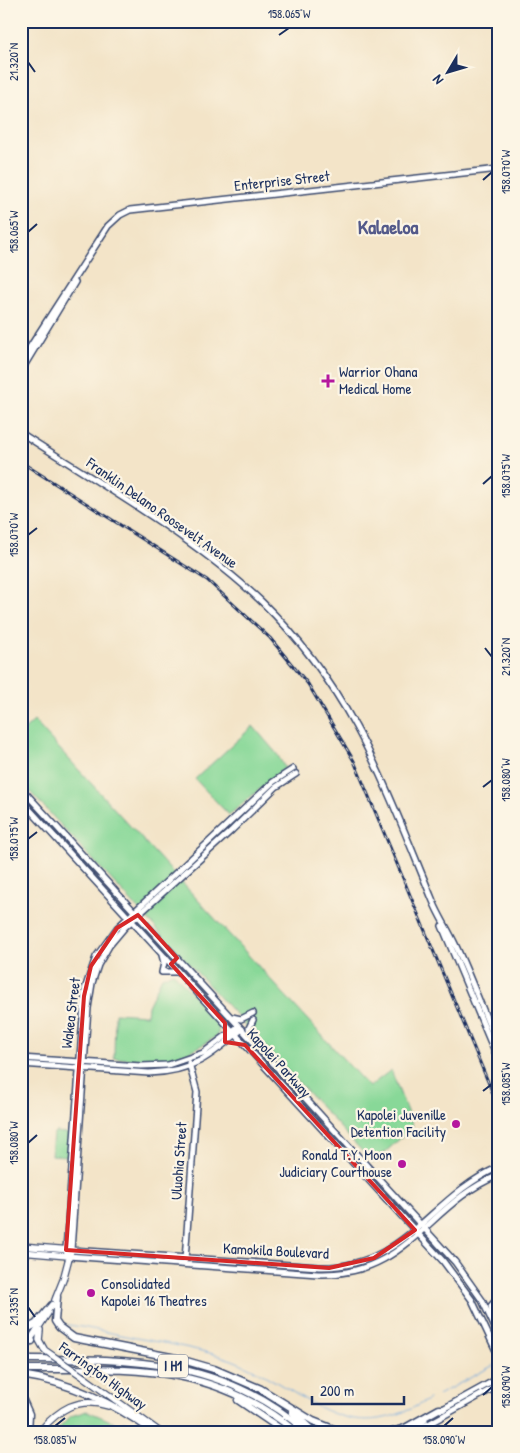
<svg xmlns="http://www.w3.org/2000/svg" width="520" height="1453" font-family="'Patrick Hand',sans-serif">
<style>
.green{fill:#88d898;stroke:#52847b}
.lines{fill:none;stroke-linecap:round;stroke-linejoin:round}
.stream{stroke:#6fa7dd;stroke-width:1}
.secondary-casing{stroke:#3b4a6e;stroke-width:8}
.primary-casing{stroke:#3b4a6e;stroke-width:8}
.highway-casing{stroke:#3b4a6e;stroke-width:9}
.secondary{stroke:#fff;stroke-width:5}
.primary{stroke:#fff;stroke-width:5.5}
.highway{stroke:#fff;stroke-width:6}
.rail-casing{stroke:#1b2f5e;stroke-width:3}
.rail{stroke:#fcf5e5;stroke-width:1;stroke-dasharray:4;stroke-linecap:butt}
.primary-bridge-casing{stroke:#3b4a6e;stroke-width:8;stroke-linecap:butt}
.primary-bridge{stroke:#fff;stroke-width:5.5}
.marked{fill:none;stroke:#d62828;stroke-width:4;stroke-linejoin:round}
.ticks{fill:none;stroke:#1b2f5e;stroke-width:2}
.poi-dot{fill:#b5179e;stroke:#fcf5e5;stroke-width:2}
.labels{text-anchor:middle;stroke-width:4.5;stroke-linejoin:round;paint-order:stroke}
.shield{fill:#fcf5e5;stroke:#5e6a86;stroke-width:1}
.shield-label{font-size:14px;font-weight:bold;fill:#1b2f5e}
.street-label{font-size:15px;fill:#1b2f5e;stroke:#fcf5e5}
.poi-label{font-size:15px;fill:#1b2f5e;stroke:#fcf5e5;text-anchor:start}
.district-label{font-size:20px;font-weight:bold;fill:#545a8a;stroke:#fcf5e5}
.neatline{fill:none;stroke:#1b2f5e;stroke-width:2}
.ticks-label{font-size:12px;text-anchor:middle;fill:#1b2f5e}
</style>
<rect width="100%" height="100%" fill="#fcf5e5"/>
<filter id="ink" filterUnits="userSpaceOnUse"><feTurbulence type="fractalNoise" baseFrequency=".02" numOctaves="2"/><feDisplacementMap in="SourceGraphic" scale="10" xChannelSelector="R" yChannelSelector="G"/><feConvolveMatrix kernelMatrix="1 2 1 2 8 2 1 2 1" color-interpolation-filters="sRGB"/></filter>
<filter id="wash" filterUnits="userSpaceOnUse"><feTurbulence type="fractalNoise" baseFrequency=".0096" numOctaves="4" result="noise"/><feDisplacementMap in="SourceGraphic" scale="20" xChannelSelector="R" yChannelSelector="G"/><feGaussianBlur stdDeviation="1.12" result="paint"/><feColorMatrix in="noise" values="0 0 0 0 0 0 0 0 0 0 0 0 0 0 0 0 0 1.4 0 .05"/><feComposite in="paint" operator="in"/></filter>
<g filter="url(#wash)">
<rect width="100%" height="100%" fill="#f3e4c8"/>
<path class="green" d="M 34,721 L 369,1087 L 391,1070 L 413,1127 L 373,1163 L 21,782 L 21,733 Z
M 253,726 L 277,754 L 285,768 L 229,815 L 195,779 Z
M 173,972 L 220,1025 L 217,1036 C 173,1064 163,1062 114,1058 L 115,1013 L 147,1015 L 148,1006 L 162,977 Z
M 55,1132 L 66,1133 L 70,1135 L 68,1156 L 51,1155 L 53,1134 Z
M 87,1411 L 118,1424 L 124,1421 L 139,1432 L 55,1432 L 71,1416 Z"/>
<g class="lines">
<path class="stream" d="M 21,1313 L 37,1318
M 69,1325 C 92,1328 114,1334 136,1338 C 169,1344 201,1349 232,1360 C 308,1389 342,1453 429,1399
M 438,1395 L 494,1365"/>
</g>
</g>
<g filter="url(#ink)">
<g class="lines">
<defs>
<path id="secondary" d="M 21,361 L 108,226 L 120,215 L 130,210 L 499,169
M 21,371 L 75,282
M 21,433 C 101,485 194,537 262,602 C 353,690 386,788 433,901 C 439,916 448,929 455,944 C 471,978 484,1014 499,1048
M 293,769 L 273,782 L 117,928 L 96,957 L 85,989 L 66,1250 L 68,1256 L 318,1274 C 408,1277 428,1203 499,1175
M 296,774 L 276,787 L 232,830 L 125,927 L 109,946 L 98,965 L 92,983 L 88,1008 L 71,1250 L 319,1267 C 406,1269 428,1198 499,1167
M 21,788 L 455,1262 L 482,1300 L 499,1336
M 21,800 L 443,1261 L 472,1300 L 499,1357
M 442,926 L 499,1062
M 162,955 L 164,963 L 162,972 L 178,972
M 232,1017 L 241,1019 L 253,1013
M 251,1038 L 249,1028 L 253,1020
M 21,1058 L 141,1066 L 168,1065 L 203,1053 L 239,1026
M 21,1064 L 149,1073 C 192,1072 211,1056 242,1029
M 185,1260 L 197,1092 L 189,1063
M 494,1318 L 491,1306 L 499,1297
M 441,1410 L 499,1378
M 406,1432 L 425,1420
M 414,1432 L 499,1385"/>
<path id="primary" d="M 21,1246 L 71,1250 L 63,1280 L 55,1300
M 21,1252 L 68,1256
M 40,1330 L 39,1340 L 44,1349
M 21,1354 L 48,1313
M 85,1378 L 160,1432
M 39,1432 C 59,1409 78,1396 108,1406"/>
<path id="highway" d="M 57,1297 L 55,1321 L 59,1327 L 74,1338 L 176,1358 L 214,1369 L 261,1389 L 313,1421 L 341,1432
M 21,1332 L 36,1324 L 52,1305
M 21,1336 L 32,1341
M 21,1359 C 128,1359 222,1357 307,1432
M 21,1369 C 125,1370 209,1360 296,1432
M 21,1375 C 71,1382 113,1403 154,1432
M 21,1396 L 29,1414 L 28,1432
M 238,1400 L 285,1432
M 292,1412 L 314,1432
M 392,1432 L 405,1428 L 439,1409 L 443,1409"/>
</defs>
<use href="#secondary" class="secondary-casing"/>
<use href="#primary" class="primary-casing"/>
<use href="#highway" class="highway-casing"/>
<use href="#secondary" class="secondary"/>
<use href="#primary" class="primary"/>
<use href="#highway" class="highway"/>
<defs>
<path id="rail" d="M 21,462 L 207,580 L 270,638 L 308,684 L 354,761 L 499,1108"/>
</defs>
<use href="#rail" class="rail-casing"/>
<use href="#rail" class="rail"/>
<defs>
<path id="primary-bridge" d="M 46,1351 L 85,1378"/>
</defs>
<use href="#primary-bridge" class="primary-bridge-casing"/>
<use href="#primary-bridge" class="primary-bridge"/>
</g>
</g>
<path class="marked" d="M 138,915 L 177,958 L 171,964 L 225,1023 L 225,1042 L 245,1045 L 415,1230 L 374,1258 L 329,1268 L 66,1250 L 84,996 L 91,966 L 117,928 Z"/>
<path class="ticks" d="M 279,35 L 289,28M 28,62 L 35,72M 483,180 L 492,172M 28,232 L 37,224M 483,484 L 492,476M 28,535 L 37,528M 485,648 L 492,657M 483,787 L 492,780M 28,839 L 37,832M 483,1091 L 492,1084M 28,1143 L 37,1135M 28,1307 L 35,1317M 483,1395 L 492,1387M 55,1426 L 65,1418M 444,1426 L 453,1418"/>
<g class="poi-dot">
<path d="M325.5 373.5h5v5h5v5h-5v5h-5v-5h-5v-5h5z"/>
<circle cx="456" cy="1124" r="5"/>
<circle cx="402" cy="1164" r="5"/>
<circle cx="91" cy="1293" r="5"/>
</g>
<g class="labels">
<rect class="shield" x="158" y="1354.5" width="30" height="23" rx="4"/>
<g class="shield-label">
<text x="173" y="1371">I H1</text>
</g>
<g class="street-label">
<text transform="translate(282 181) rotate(-6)" y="5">Enterprise Street</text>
<text transform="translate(162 513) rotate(35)" y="5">Franklin Delano Roosevelt Avenue</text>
<text transform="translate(71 1013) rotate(-83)" y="5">Wakea Street</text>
<text transform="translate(279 1063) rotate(48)" y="5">Kapolei Parkway</text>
<text transform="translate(179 1161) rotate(-86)" y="5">Uluohia Street</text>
<text transform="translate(276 1251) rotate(3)" y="5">Kamokila Boulevard</text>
<text transform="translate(103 1376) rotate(36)" y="5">Farrington Highway</text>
</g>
<g class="poi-label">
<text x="339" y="377">Warrior Ohana<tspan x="339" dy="17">Medical Home</tspan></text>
<text x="446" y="1120" text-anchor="end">Kapolei Juvenille<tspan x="446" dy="17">Detention Facility</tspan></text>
<text x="392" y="1160" text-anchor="end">Ronald T.Y. Moon<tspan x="392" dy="17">Judiciary Courthouse</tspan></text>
<text x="101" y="1289">Consolidated<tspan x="101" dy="17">Kapolei 16 Theatres</tspan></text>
</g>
<g class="district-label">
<text x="388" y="234">Kalaeloa</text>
</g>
</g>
<rect width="520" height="1453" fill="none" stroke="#fcf5e5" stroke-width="55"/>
<g transform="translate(448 72) rotate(232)" stroke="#fcf5e5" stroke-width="4" paint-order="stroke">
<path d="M0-4L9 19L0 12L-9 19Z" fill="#1b2f5e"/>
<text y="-8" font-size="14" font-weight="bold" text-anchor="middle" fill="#1b2f5e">N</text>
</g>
<path d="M312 1396v8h92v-8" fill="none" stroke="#1b2f5e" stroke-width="2.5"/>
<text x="320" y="1396" font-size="15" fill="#1b2f5e" stroke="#fcf5e5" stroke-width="4" paint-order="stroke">200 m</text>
<rect x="28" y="28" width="464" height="1398" class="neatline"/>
<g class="ticks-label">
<text x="289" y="18">158.065°W</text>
<text transform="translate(14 62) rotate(-90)" y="4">21.320°N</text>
<text transform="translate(506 172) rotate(-90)" y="4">158.070°W</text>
<text transform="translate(14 232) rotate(-90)" y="4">158.065°W</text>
<text transform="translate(506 476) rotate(-90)" y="4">158.075°W</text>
<text transform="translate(14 535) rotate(-90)" y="4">158.070°W</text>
<text transform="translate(506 657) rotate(-90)" y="4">21.320°N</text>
<text transform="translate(506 780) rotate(-90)" y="4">158.080°W</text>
<text transform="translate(14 839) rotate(-90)" y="4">158.075°W</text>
<text transform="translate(506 1084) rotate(-90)" y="4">158.085°W</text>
<text transform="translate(14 1143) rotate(-90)" y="4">158.080°W</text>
<text transform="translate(14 1307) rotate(-90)" y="4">21.335°N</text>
<text transform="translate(506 1387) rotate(-90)" y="4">158.090°W</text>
<text x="55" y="1444">158.085°W</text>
<text x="444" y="1444">158.090°W</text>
</g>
</svg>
